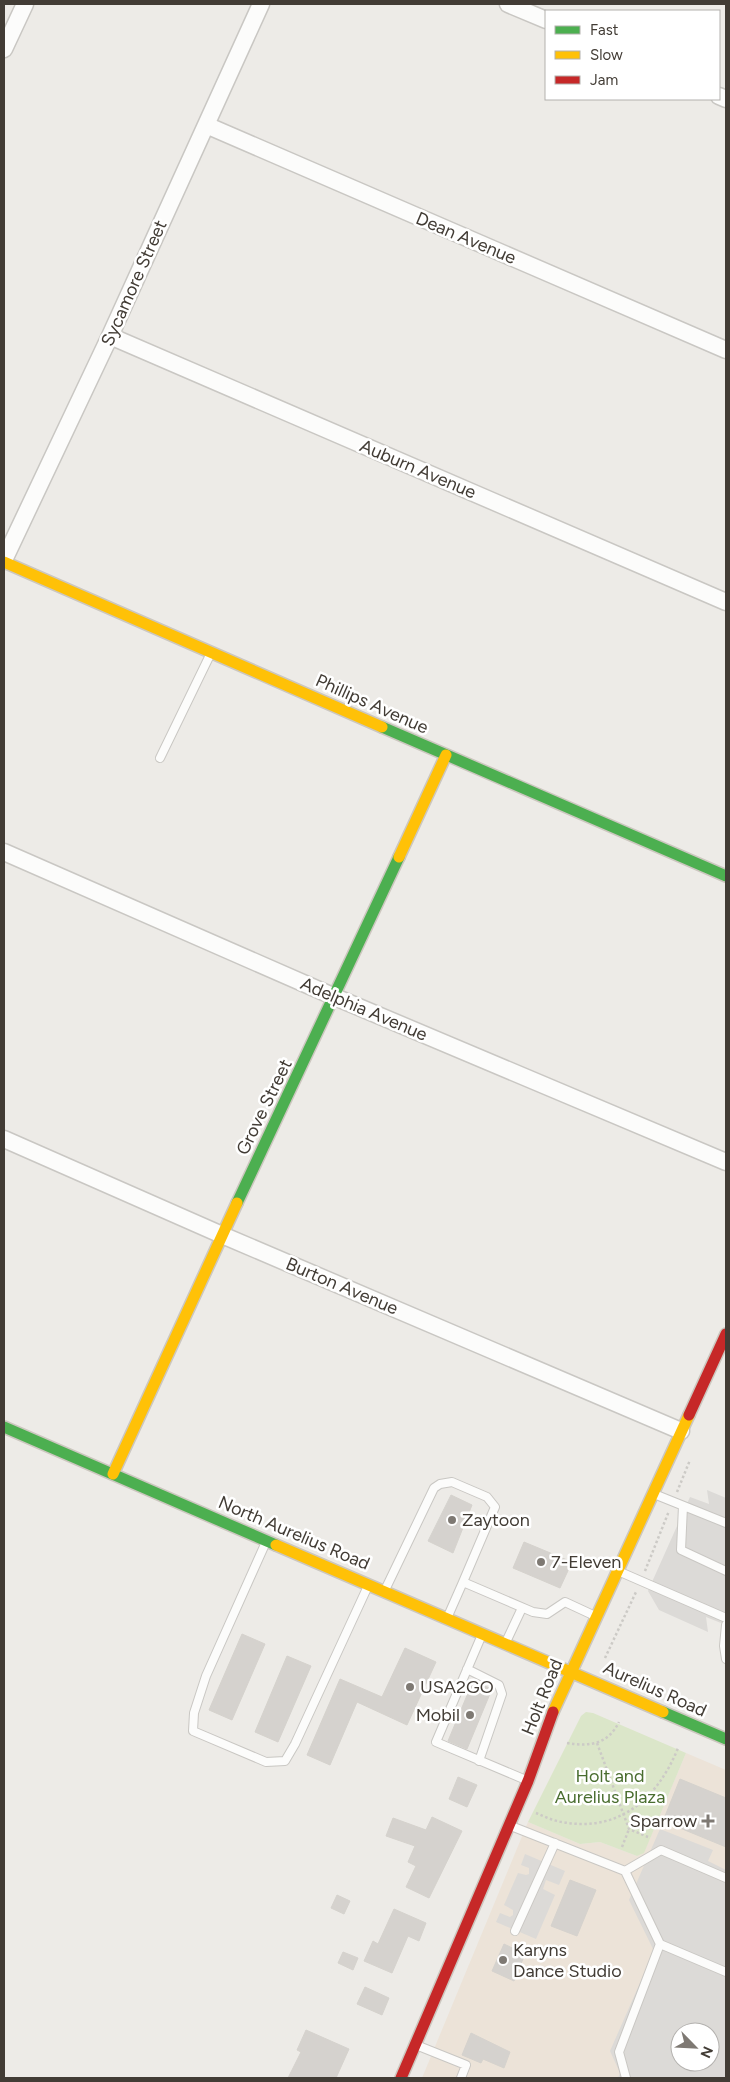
<svg xmlns="http://www.w3.org/2000/svg" width="730" height="2082" font-family="Figtree,sans-serif">
<style>
.commercial{fill:#ece3d8;fill-rule:evenodd}
.green{fill:#dbe6c9}
.parking{fill:#dcdad7;fill-rule:evenodd}
.building{fill:#d5d2ce;stroke:#d5d2cd}
.lines{fill:none;stroke-linecap:round;stroke-linejoin:round}
.lane-casing{stroke:#c9c7c3;stroke-width:10}
.street-casing{stroke:#c9c7c3;stroke-width:19}
.fast-casing{stroke:#ccc7bf;stroke-width:14}
.slow-casing{stroke:#ccc7bf;stroke-width:14}
.jam-casing{stroke:#ccc7bf;stroke-width:14}
.path{stroke:#cccac6;stroke-width:2.5;stroke-dasharray:2.5 2.5;stroke-linecap:butt}
.lane{stroke:#fcfcfb;stroke-width:8}
.street{stroke:#fcfcfb;stroke-width:16}
.fast{stroke:#4caf50;stroke-width:11}
.slow{stroke:#ffc107;stroke-width:11}
.jam{stroke:#c62828;stroke-width:11}
.poi-dot{fill:#7e7973;stroke:#fff;stroke-width:2}
.labels{text-anchor:middle;stroke-width:5;stroke-linejoin:round;paint-order:stroke}
.street-label{font-size:18px;fill:#423c35;stroke:#fff}
.poi-label{font-size:18px;fill:#423c35;stroke:#fff;text-anchor:start}
.park-label{font-size:18px;fill:#496d2f;stroke:#fff}
</style>
<rect width="100%" height="100%" fill="#edebe7"/>
<path class="commercial" d="M 686,1753 L 726,1770 L 726,2078 L 422,2078 L 528,1822 L 580,1844 L 600,1842 L 637,1856 L 644,1852 ZM 680,2032 L 710,2032 L 710,2062 L 680,2062 Z"/>
<path class="green" d="M 586,1712 L 593,1713 L 686,1753 L 644,1853 L 637,1856 L 600,1842 L 580,1844 L 528,1822 L 581,1716 Z"/>
<path class="parking" d="M 707,1490 L 726,1498 L 726,1625 L 706,1617 L 708,1632 L 659,1610 L 648,1591 L 690,1497 L 709,1504 Z
M 660,1829 L 713,1850 L 708,1861 L 726,1870 L 726,2078 L 618,2078 L 620,2073 L 610,2051 L 654,1951 L 629,1900 ZM 680,2032 L 710,2032 L 710,2062 L 680,2062 Z
M 525,1854 L 565,1871 L 559,1885 L 546,1880 L 543,1889 L 555,1895 L 536,1939 L 496,1922 L 500,1913 L 510,1917 L 513,1915 L 513,1910 L 504,1905 L 518,1873 L 526,1875 L 529,1874 L 529,1868 L 521,1865 Z"/>
<path class="building" d="M 451,1495 L 472,1505 L 453,1553 L 428,1541 Z
M 524,1542 L 572,1562 L 560,1588 L 513,1568 Z
M 242,1634 L 265,1644 L 232,1720 L 209,1710 Z
M 405,1648 L 436,1662 L 407,1725 L 357,1702 L 330,1765 L 307,1755 L 340,1679 L 382,1697 Z
M 287,1656 L 311,1666 L 278,1742 L 255,1732 Z
M 473,1681 L 492,1689 L 467,1749 L 448,1741 Z
M 458,1777 L 477,1785 L 467,1807 L 449,1799 Z
M 680,1779 L 726,1798 L 726,1847 L 663,1821 Z
M 432,1817 L 462,1831 L 429,1898 L 406,1887 L 416,1866 L 408,1862 L 415,1846 L 386,1836 L 393,1818 L 426,1830 Z
M 570,1880 L 596,1890 L 577,1936 L 551,1926 Z
M 337,1895 L 350,1901 L 344,1914 L 331,1908 Z
M 394,1909 L 426,1923 L 419,1941 L 408,1936 L 392,1973 L 364,1961 L 373,1941 L 378,1944 Z
M 504,1944 L 525,1954 L 514,1981 L 492,1971 Z
M 343,1952 L 358,1958 L 353,1970 L 338,1963 Z
M 365,1987 L 389,1998 L 382,2015 L 357,2004 Z
M 306,2030 L 349,2049 L 336,2078 L 288,2078 L 301,2052 L 297,2050 Z
M 471,2033 L 510,2052 L 504,2068 L 483,2059 L 481,2063 L 462,2055 Z"/>
<g class="lines">
<defs>
<path id="lane" d="M 160,758 L 210,655
M 654,1494 L 726,1523
M 683,1506 L 681,1550 L 726,1571
M 266,1542 L 206,1676 L 194,1713 L 193,1731 L 266,1762 L 285,1761 L 295,1744 L 368,1586
M 618,1571 L 726,1618
M 385,1590 L 434,1488 L 440,1484 L 452,1482 L 487,1497 L 495,1507 L 463,1582
M 448,1616 L 463,1582 L 533,1612 L 547,1614 L 565,1602 L 593,1615
M 726,1625 L 724,1646 L 726,1659
M 481,1637 L 436,1742 L 526,1780
M 506,1642 L 522,1608
M 467,1669 L 499,1685 L 502,1694 L 479,1761
M 511,1826 L 625,1871 L 660,1944 L 726,1972
M 625,1871 L 661,1850 L 726,1878
M 515,1931 L 555,1843
M 416,2045 L 466,2065 L 461,2078
M 626,2078 L 619,2052 L 660,1944"/>
<path id="street" d="M 508,4 L 546,20
M 4,49 L 25,4
M 719,96 L 726,99
M 206,125 L 726,350
M 110,336 L 726,602
M 4,560 L 110,336 L 261,4
M 4,852 L 335,997 L 726,1162
M 4,1139 L 222,1235 L 681,1431"/>
<path id="fast" d="M 382,727 L 726,876
M 237,1203 L 399,857
M 4,1427 L 276,1545
M 663,1712 L 726,1739"/>
<path id="slow" d="M 4,562 L 382,727
M 399,857 L 446,755
M 113,1474 L 237,1203
M 276,1545 L 663,1712
M 553,1712 L 689,1415"/>
<path id="jam" d="M 689,1415 L 726,1334
M 401,2078 L 528,1781 L 553,1712"/>
</defs>
<use href="#lane" class="lane-casing"/>
<use href="#street" class="street-casing"/>
<use href="#fast" class="fast-casing"/>
<use href="#slow" class="slow-casing"/>
<use href="#jam" class="jam-casing"/>
<path class="path" d="M 677,1492 L 690,1460
M 645,1571 L 669,1511
M 605,1658 L 636,1592
M 567,1743 C 590,1747 608,1744 619,1722
M 597,1743 L 629,1829 L 648,1837
M 536,1813 C 544,1816 553,1821 562,1822 C 619,1833 658,1798 678,1748
M 622,1847 L 629,1829"/>
<use href="#lane" class="lane"/>
<use href="#street" class="street"/>
<use href="#fast" class="fast"/>
<use href="#slow" class="slow"/>
<use href="#jam" class="jam"/>
</g>
<g class="poi-dot">
<circle cx="452" cy="1520" r="5"/>
<circle cx="541" cy="1562" r="5"/>
<circle cx="410" cy="1687" r="5"/>
<circle cx="470" cy="1715" r="5"/>
<path d="M705.5 1813.5h5v5h5v5h-5v5h-5v-5h-5v-5h5z"/>
<circle cx="503" cy="1960" r="5"/>
</g>
<g class="labels">
<g class="street-label">
<text transform="translate(466 238) rotate(23)" y="6">Dean Avenue</text>
<text transform="translate(134 283) rotate(-66)" y="6">Sycamore Street</text>
<text transform="translate(418 469) rotate(23)" y="6">Auburn Avenue</text>
<text transform="translate(372 704) rotate(24)" y="6">Phillips Avenue</text>
<text transform="translate(364 1009) rotate(23)" y="6">Adelphia Avenue</text>
<text transform="translate(264 1107) rotate(-64)" y="6">Grove Street</text>
<text transform="translate(342 1286) rotate(23)" y="6">Burton Avenue</text>
<text transform="translate(294 1533) rotate(23)" y="6">North Aurelius Road</text>
<text transform="translate(655 1689) rotate(24)" y="6">Aurelius Road</text>
<text transform="translate(542 1697) rotate(-68)" y="6">Holt Road</text>
</g>
<g class="poi-label">
<text x="462" y="1526">Zaytoon</text>
<text x="551" y="1568">7-Eleven</text>
<text x="420" y="1693">USA2GO</text>
<text x="460" y="1721" text-anchor="end">Mobil</text>
<text x="697" y="1827" text-anchor="end">Sparrow</text>
<text x="513" y="1956">Karyns<tspan x="513" dy="21">Dance Studio</tspan></text>
</g>
<g class="park-label">
<text x="610" y="1782">Holt and<tspan x="610" dy="21">Aurelius Plaza</tspan></text>
</g>
</g>
<rect width="730" height="2082" fill="none" stroke="#423c35" stroke-width="10"/>
<rect x="545" y="10" width="175" height="90" fill="#ffffff" stroke="#b3b1ae"/>
<rect x="555" y="26" width="25" height="8" fill="#4caf50" stroke="#b3b1ae"/>
<text x="590" y="35" font-size="15" fill="#423c35">Fast</text>
<rect x="555" y="51" width="25" height="8" fill="#ffc107" stroke="#b3b1ae"/>
<text x="590" y="60" font-size="15" fill="#423c35">Slow</text>
<rect x="555" y="76" width="25" height="8" fill="#c62828" stroke="#b3b1ae"/>
<text x="590" y="85" font-size="15" fill="#423c35">Jam</text>
<g transform="translate(695 2047) rotate(114)"><circle r="24" fill="#ffffff" stroke="#b3b1ae"/>
<path d="M0-4L9 19L0 12L-9 19Z" fill="#7e7973"/>
<text y="-8" font-size="14" font-weight="bold" text-anchor="middle" fill="#423c35">N</text>
</g>
</svg>
